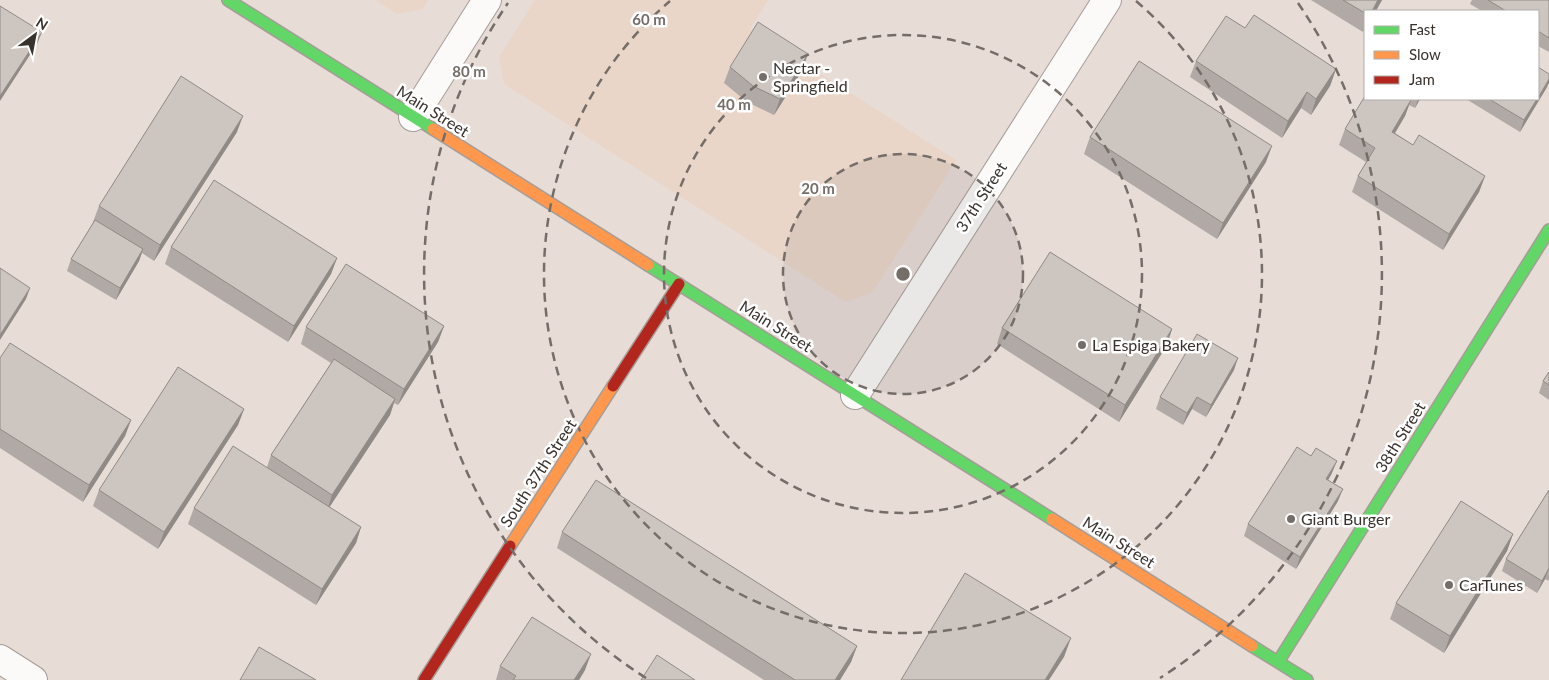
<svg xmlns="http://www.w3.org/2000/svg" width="1549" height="680" font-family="Lato,sans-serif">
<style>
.built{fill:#ead6c9}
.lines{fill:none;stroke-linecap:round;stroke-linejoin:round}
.street-casing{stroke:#a59d98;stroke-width:30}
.fast-casing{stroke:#a59d98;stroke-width:14}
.slow-casing{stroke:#a59d98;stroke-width:14}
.jam-casing{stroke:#a59d98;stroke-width:14}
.street{stroke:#fbfaf9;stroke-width:28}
.fast{stroke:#63d668;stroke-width:11}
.slow{stroke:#ff974d;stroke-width:11}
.jam{stroke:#b3261e;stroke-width:11}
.wall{fill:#b0a9a5}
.shaded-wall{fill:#908a86}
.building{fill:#cdc5c0;stroke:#908a86}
.ring{fill:none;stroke:#756d68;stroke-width:2.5;stroke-dasharray:9 6}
.poi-dot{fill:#756d68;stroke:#fff;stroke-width:2}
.labels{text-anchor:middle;stroke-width:5;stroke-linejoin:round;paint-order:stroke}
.poi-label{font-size:16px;fill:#38312c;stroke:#fff;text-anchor:start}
.street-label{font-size:16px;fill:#38312c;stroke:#fff}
.centre{fill:#756d68;stroke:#fff;stroke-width:2.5}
.ring-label{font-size:15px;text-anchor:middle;font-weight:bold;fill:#756d68;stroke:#fff;stroke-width:5;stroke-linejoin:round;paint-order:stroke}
</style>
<rect width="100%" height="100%" fill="#e7dcd6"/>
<path class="built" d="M 375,0 L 428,0 L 423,9 L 397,14 Z
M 535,0 L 768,0 L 750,29 L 956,160 L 873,292 L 846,302 L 504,84 L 499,57 Z"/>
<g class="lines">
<defs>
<path id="street" d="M 413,117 L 487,0
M 855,395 L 1107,0
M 0,659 L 33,680"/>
<path id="fast" d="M 228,0 L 433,129
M 648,265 L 1052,519
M 1252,646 L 1307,680
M 1278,662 L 1549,230"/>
<path id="slow" d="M 433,129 L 648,265
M 1052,519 L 1252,646
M 510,546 L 613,386"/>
<path id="jam" d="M 613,386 L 679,284
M 424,680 L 510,546"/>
</defs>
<use href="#street" class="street-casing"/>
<use href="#fast" class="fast-casing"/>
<use href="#slow" class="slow-casing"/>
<use href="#jam" class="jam-casing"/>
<use href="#street" class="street"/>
<use href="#fast" class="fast"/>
<use href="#slow" class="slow"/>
<use href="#jam" class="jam"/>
</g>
<path class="wall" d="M 1311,0 L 1382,0 L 1381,2 L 1365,11 L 1365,28 L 1363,32 Z
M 1472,0 L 1549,0 L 1549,52 L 1538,46 L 1538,11 L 1482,11 L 1470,4 Z
M 1245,28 L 1336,69 L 1330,86 L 1311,115 L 1301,108 L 1282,138 L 1190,77 L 1196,61 Z
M 730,67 L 802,71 L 774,115 L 747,102 L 724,83 Z
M 1549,74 L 1549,82 L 1547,87 L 1520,132 L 1466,99 L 1538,99 Z
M 1365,99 L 1420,99 L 1415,108 L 1409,105 L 1405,116 L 1395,133 L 1413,145 L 1485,176 L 1479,192 L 1443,250 L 1352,192 L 1358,176 L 1366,162 L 1339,145 L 1345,129 Z
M 237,132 L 154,261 L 142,253 L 139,261 L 116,300 L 67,271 L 71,259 L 93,223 L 93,222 L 99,206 Z
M 1090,137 L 1266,162 L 1217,239 L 1084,154 Z
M 171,247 L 337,258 L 331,274 L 288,342 L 165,264 Z
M 444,326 L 438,342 L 398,405 L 394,403 L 390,415 L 329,507 L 361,527 L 356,543 L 316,605 L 188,524 L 194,508 L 267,467 L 271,455 L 331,363 L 301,344 L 306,327 Z
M 1002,328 L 1172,329 L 1167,345 L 1119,422 L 997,344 Z
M 0,358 L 131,420 L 125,436 L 83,502 L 0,448 Z
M 1234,370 L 1206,417 L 1192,409 L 1183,425 L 1156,409 L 1160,397 Z
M 1549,372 L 1549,400 L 1539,393 L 1543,381 Z
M 244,409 L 238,425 L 158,549 L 93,506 L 99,490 Z
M 1332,473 L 1328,480 L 1338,501 L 1296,569 L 1244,536 L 1248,524 Z
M 1549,490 L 1549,581 L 1545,579 L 1537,593 L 1502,571 L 1506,559 Z
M 562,532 L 857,646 L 851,662 L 840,680 L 764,680 L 557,548 Z
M 1513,534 L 1507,551 L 1444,653 L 1390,619 L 1396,603 Z
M 500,666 L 585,670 L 579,680 L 496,680 Z"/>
<path class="shaded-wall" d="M 1378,0 L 1382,0 L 1376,11 L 1372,11 Z
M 42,32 L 37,44 L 0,101 L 0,96 Z
M 808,54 L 802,71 L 774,115 L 780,99 Z
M 1336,69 L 1330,86 L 1311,115 L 1316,99 Z
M 1549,79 L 1549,82 L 1547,87 L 1520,132 L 1524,120 Z
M 1307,92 L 1301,108 L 1282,138 L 1288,121 Z
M 1418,99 L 1420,99 L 1415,108 Z
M 1411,100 L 1405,116 L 1386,148 L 1392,132 Z
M 243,116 L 237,132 L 154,261 L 160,245 Z
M 1272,146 L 1266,162 L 1217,239 L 1223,223 Z
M 1485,176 L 1479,192 L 1443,250 L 1449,234 Z
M 143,249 L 139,261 L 116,300 L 120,288 Z
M 337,258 L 331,274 L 288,342 L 294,326 Z
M 30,288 L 26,299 L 0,340 L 0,335 Z
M 444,326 L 438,342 L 398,405 L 404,389 Z
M 1172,329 L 1167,345 L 1119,422 L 1125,405 Z
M 1238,358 L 1234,370 L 1206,417 L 1211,405 Z
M 1197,397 L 1192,409 L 1183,425 L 1187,413 Z
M 395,399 L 390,415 L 327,511 L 332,495 Z
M 244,409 L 238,425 L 158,549 L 164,532 Z
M 131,420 L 125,436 L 83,502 L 89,485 Z
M 1337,461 L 1332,473 L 1322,491 L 1326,479 Z
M 1343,489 L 1338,501 L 1296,569 L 1300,557 Z
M 361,527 L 356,543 L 316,605 L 322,589 Z
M 1513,534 L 1507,551 L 1444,653 L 1450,636 Z
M 1549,568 L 1545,579 L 1537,593 L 1542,581 Z
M 1071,638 L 1064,657 L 1049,680 L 1045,680 Z
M 857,646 L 851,662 L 840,680 L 835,680 Z
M 591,654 L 585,670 L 579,680 L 574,680 Z"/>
<path class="building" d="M 1343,0 L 1378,0 L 1372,11 L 1365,11 L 1365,13 Z
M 1488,0 L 1549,0 L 1549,38 L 1538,31 L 1538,11 L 1506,11 Z
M 0,6 L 42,32 L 0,96 Z
M 1254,15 L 1336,69 L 1316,99 L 1307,92 L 1288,121 L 1196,61 L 1226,16 L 1245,28 Z
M 758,22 L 808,54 L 780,99 L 753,86 L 730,67 Z
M 1139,61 L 1272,146 L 1223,223 L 1090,137 Z
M 1538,67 L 1549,74 L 1549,79 L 1538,98 Z
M 181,76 L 243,116 L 160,245 L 99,206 Z
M 1365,96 L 1365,99 L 1409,99 L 1411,100 L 1392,132 L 1413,145 L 1419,135 L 1485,176 L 1449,234 L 1358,176 L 1375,148 L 1345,129 Z
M 1489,99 L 1537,99 L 1524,120 Z
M 214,180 L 337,258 L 294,326 L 171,247 Z
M 95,220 L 143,249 L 120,288 L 71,259 Z
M 1050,252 L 1172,329 L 1125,405 L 1002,328 Z
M 346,264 L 444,326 L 404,389 L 306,327 Z
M 0,268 L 30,288 L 0,335 Z
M 1197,334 L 1238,358 L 1211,405 L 1197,397 L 1187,413 L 1160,397 Z
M 10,343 L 131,420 L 89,485 L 0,429 L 0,358 Z
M 334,359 L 395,399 L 332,495 L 271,455 Z
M 178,367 L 244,409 L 164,532 L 99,490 Z
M 1549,372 L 1549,385 L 1543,381 Z
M 233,446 L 361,527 L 322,589 L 194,508 Z
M 1297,447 L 1311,456 L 1316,448 L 1337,461 L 1326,479 L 1343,489 L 1300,557 L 1248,524 Z
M 596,480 L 857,646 L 835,680 L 795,680 L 562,532 Z
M 1549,490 L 1549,568 L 1542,581 L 1506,559 Z
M 1461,501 L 1513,534 L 1450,636 L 1396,603 Z
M 965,573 L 1071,638 L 1045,680 L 901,680 Z
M 532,617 L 591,654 L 574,680 L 513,680 L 516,676 L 500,666 Z
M 259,647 L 316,680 L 240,680 Z
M 657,655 L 695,680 L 641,680 Z"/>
<circle cx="903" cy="274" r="120" fill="#756d68" fill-opacity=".12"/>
<g class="ring">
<circle cx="903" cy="274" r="120"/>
<circle cx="903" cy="274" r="239"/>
<path d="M1136 1A359 359 0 1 1 670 1"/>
<path d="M646 678A479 479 0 0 1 508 3M1298 3A479 479 0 0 1 1160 678"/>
</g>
<g class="poi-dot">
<circle cx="763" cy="77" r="5"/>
<circle cx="1082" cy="345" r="5"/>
<circle cx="1291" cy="519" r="5"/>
<circle cx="1449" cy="585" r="5"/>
</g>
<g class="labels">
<g class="poi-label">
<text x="773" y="74">Nectar -<tspan x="773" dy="18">Springfield</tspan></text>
<text x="1092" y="351">La Espiga Bakery</text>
<text x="1301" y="525">Giant Burger</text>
<text x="1459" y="591">CarTunes</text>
</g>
<g class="street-label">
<text transform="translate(433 111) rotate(32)" y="6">Main Street</text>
<text transform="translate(981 197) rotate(-57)" y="6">37th Street</text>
<text transform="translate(776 326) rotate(32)" y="6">Main Street</text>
<text transform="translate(1400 437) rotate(-58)" y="6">38th Street</text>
<text transform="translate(538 473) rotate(-57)" y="6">South 37th Street</text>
<text transform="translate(1119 542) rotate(32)" y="6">Main Street</text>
</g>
</g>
<circle cx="903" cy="274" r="8" class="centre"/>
<g class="ring-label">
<text x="649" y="25">60 m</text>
<text x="469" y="77">80 m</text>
<text x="734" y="110">40 m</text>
<text x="818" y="194">20 m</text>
</g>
<rect x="1364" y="10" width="175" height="90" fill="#ffffff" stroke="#afadab"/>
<rect x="1374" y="26" width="25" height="8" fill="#63d668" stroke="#afadab"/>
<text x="1409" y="35" font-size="15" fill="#38312c">Fast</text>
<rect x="1374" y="51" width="25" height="8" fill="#ff974d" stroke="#afadab"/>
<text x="1409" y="60" font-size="15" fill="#38312c">Slow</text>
<rect x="1374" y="76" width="25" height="8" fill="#b3261e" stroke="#afadab"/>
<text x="1409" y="85" font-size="15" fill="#38312c">Jam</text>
<g transform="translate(35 35) rotate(32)" stroke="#ffffff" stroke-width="4" paint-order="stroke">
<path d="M0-4L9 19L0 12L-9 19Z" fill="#38312c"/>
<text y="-8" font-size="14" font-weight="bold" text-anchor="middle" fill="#38312c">N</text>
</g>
</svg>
